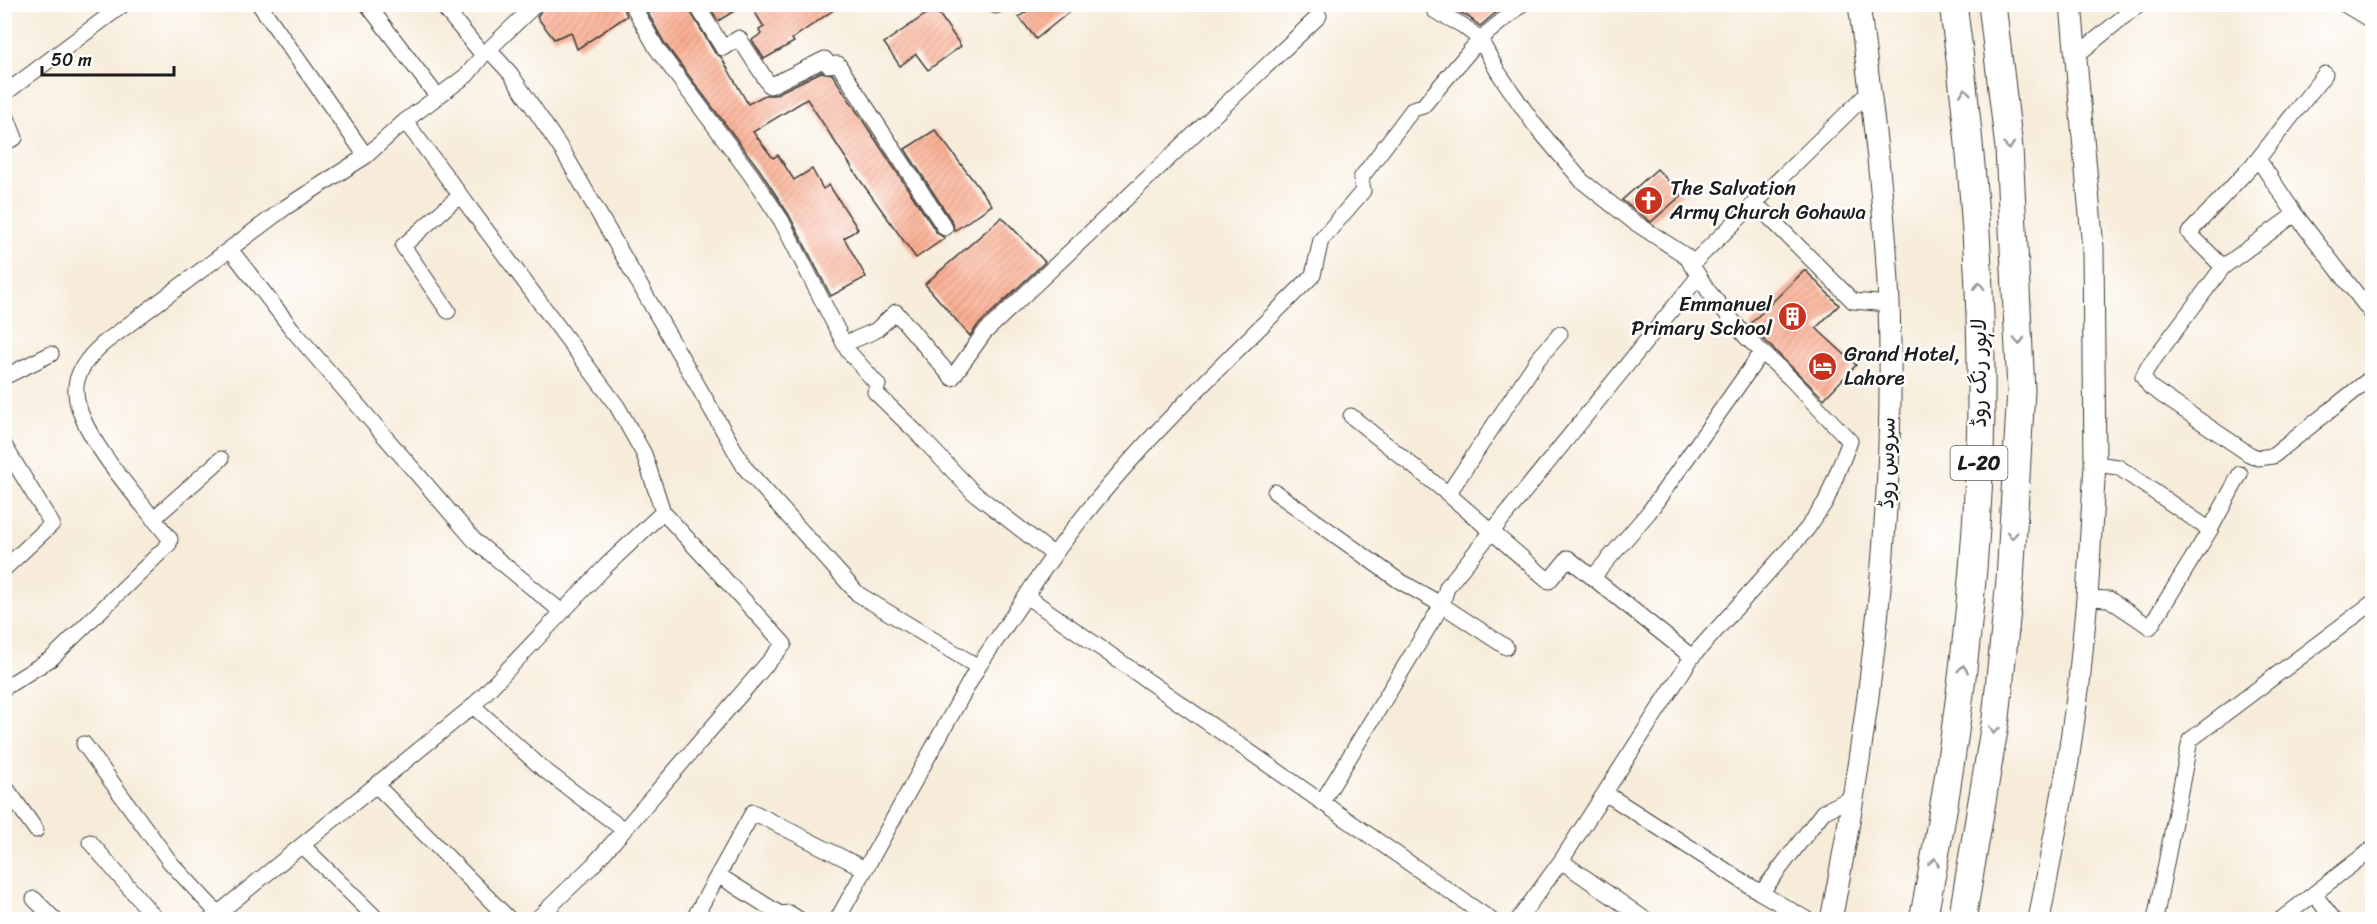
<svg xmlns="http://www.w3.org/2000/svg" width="2377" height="924" font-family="Sriracha,'Playpen Sans Arabic',sans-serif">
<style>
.building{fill:url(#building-hatch)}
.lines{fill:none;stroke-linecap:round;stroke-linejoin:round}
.street-casing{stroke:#3d3b38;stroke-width:17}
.secondary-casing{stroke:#3d3b38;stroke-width:23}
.highway-casing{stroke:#3d3b38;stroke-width:29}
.street{stroke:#fff;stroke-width:15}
.secondary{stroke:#fff;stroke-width:21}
.highway{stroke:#fff;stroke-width:27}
.oneway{stroke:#999}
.labels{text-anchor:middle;stroke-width:5;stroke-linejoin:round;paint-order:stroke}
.shield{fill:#fff;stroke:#606060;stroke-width:1.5}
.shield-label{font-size:20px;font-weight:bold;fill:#1c1c1c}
.poi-label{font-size:21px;fill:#1c1c1c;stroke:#fff;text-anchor:start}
.street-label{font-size:21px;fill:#1c1c1c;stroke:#fff}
</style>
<defs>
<pattern id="building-hatch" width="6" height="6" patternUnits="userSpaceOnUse" patternTransform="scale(1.5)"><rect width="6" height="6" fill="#f9ae92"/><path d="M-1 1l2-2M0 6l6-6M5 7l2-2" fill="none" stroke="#d5957d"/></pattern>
</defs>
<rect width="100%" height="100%" fill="#fff"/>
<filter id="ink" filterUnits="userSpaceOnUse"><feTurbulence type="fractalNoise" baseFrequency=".0167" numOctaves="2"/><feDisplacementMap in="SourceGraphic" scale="12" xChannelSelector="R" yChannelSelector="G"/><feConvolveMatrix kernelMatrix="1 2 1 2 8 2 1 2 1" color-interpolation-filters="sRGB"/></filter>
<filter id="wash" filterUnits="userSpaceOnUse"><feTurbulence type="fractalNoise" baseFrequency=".008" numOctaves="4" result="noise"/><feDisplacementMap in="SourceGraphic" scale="24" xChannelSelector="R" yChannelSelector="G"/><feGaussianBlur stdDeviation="1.35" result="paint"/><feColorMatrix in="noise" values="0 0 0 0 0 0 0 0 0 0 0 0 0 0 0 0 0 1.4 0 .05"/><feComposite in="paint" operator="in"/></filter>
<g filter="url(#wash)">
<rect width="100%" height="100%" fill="#f7ecda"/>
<g id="blocks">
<path class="building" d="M 545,4 L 622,4 L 627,16 L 577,49 L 571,32 L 554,39 L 537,17 Z
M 643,4 L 686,4 L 715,53 L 721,57 L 748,104 L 765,95 L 774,95 L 821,72 L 832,74 L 937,233 L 945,238 L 916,258 L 860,180 L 807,99 L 753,132 L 773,158 L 778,155 L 794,180 L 812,169 L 823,189 L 829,185 L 858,229 L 844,238 L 866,277 L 831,296 L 789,215 L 759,169 L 665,44 Z
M 708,4 L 746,4 L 718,21 Z
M 750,4 L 842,4 L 792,39 L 794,42 L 764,59 L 752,40 L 761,34 L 759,30 L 764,27 Z
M 1037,4 L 1079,4 L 1036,39 L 1019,17 Z
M 1444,4 L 1506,4 L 1480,26 L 1467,16 Z
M 935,8 L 961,46 L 928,70 L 916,54 L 900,66 L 884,43 Z
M 935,130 L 992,205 L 954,231 L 953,223 L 905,149 Z
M 1657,169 L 1682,195 L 1651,222 L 1622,200 Z
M 1002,217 L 1045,262 L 977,326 L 970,336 L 925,284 Z
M 1805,270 L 1839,305 L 1816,328 L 1856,365 L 1824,399 L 1749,325 Z"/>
</g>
</g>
<g filter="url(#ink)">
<use href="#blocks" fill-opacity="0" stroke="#3d3b38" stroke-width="1.5"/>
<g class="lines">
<defs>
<path id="street" d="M 259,4 L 366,156
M 367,4 L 437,96
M 441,4 L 483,55
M 632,4 L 657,49 L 751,175 L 781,220 L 848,351 L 878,385 L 875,392 L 916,432 L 973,492 L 1054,555
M 696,4 L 723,48 L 739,38 L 770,86 L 825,59 L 828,65 L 838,64 L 945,228
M 1431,4 L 1435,11 L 1462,25 L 1480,39 L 1498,72 L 1534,124 L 1582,181 L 1634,222 L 1686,256 L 1709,292 L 1746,337 L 1791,379 L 1850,441 L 1826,501 L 1807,529 L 1692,657 L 1561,861 L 1518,920
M 2344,4 L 2372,21
M 996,6 L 999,4
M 489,50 L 510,73 L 564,153 L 745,468 L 858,594 L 978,667 L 1026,596
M 2077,55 L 2139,4
M 2325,74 L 2258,159 L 2295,214 L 2372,314
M 4,94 L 124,4
M 4,110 L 15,138 L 4,143
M 405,121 L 617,406 L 644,454 L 663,512 L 784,644 L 624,830 L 593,865 L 536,920
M 1755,203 L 1853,301 L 1889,304
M 2295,214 L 2223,267 L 2148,367 L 2143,377 L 2150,387 L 2249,454 L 2258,458 L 2273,456 L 2372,377
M 230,249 L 292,329 L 475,541 L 562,612
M 1691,265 L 1870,91
M 2223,267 L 2189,233 L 2258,159
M 448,311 L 403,246 L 459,196
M 844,344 L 875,331 L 896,312 L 952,378 L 984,333 L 1319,16
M 4,377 L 51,354
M 1351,416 L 1448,494 L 1549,581 L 1568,558 L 1692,657
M 4,445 L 52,524 L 4,569
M 2095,464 L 2118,467 L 2210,530 L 2240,474
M 1275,492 L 1398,580 L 1442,605 L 1506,647
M 1448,494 L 1538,359 L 1560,334
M 153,519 L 221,459
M 1593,577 L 1649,512 L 1762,352
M 2087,598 L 2109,599 L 2150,627 L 2210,530
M 4,688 L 52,658 L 169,544 L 170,539 C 144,505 78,435 76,393 C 74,372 90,355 104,343 L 286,207 L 366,156 L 405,121 L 467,75 L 483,55 L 536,4
M 473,706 L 543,769 L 624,830
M 84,744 L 170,862 L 224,920
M 4,785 L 36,830
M 377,786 L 510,920
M 1605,793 L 1761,893 L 1808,920
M 1322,802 L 1442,605 L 1447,587 L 1699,276
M 90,842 L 157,920
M 303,846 L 378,920
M 1561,861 L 1646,920
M 718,875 L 780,914 L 789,913 L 800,920
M 1761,893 L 1823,812 L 1855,796
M 2314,894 L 2334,920
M 34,899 L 55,920
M 210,920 L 473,706 L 606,566 L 663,512
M 693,920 L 753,812 L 865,869
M 837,920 L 978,667
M 1491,920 L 1026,596 C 1103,475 1212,376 1313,275 L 1321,240 L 1363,191 L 1361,178 L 1413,109 L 1423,106 L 1480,39 L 1522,4
M 2155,920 L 2190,740 L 2372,603
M 2280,920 L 2372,849"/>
<path id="secondary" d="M 1831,920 C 1871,717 1896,511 1889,304 C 1885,203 1872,104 1859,4
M 2039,920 L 2066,775 L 2079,683 L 2087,598 L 2095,464 L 2093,248 L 2071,4"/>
<path id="highway" d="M 1923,920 C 1954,765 1974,609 1980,452 C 1985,302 1973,153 1953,4
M 1962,920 L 1996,718 L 2010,580 L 2021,390 L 2009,148 L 1992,4"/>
</defs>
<use href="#street" class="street-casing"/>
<use href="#secondary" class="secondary-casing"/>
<use href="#highway" class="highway-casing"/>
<use href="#street" class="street"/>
<use href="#secondary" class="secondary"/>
<use href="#highway" class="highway"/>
</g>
<defs><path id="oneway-chevron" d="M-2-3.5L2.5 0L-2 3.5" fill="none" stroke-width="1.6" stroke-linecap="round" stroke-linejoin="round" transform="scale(1.5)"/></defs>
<g class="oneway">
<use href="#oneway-chevron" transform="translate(1965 92) rotate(-97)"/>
<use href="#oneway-chevron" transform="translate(2009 146) rotate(85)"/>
<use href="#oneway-chevron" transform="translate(1979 286) rotate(-91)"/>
<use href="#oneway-chevron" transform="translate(2019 341) rotate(87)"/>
<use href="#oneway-chevron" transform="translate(2012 535) rotate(94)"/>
<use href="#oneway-chevron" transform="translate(1963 669) rotate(-84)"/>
<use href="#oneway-chevron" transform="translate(1994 730) rotate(99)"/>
<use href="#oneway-chevron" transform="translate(1934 862) rotate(-80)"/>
</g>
</g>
<defs>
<symbol id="church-disc" viewBox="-11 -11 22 22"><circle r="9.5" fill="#c8321e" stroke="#fff"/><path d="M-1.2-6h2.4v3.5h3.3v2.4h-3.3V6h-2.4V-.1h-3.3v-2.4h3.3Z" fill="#fff"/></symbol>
<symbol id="building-disc" viewBox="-11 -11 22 22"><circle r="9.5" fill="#c8321e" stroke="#fff"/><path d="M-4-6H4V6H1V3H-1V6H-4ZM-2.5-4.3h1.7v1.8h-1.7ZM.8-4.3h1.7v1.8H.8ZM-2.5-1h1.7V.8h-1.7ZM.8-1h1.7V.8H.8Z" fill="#fff"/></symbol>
<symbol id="hotel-disc" viewBox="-11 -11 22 22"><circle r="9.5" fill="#c8321e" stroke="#fff"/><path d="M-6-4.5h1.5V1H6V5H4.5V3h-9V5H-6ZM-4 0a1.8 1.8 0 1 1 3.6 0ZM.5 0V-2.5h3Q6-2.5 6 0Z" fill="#fff"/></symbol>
</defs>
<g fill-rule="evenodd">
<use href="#church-disc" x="1632" y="184" width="33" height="33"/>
<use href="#building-disc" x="1776" y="300" width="33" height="33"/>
<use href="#hotel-disc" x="1806" y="350" width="33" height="33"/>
</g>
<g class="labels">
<rect class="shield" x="1950.5" y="446" width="57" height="34" rx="4.5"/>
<g class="shield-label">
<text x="1979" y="470">L-20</text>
</g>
<g class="poi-label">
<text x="1670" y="195">The Salvation<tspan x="1670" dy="24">Army Church Gohawa</tspan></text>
<text x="1772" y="311" text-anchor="end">Emmanuel<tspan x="1772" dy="24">Primary School</tspan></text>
<text x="1844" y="361">Grand Hotel,<tspan x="1844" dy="24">Lahore</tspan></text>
</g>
<g class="street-label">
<text transform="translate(1979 373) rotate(-90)" y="7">لاہور رنگ روڈ</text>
<text transform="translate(1887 463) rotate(-89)" y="7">سروس روڈ</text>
</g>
</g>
<rect width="2377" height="924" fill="none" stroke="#fff" stroke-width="24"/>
<path d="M42 66v9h132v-9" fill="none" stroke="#1c1c1c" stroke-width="3"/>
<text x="51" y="66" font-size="18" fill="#1c1c1c" stroke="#ffffff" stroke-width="4.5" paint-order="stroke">50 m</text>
</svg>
